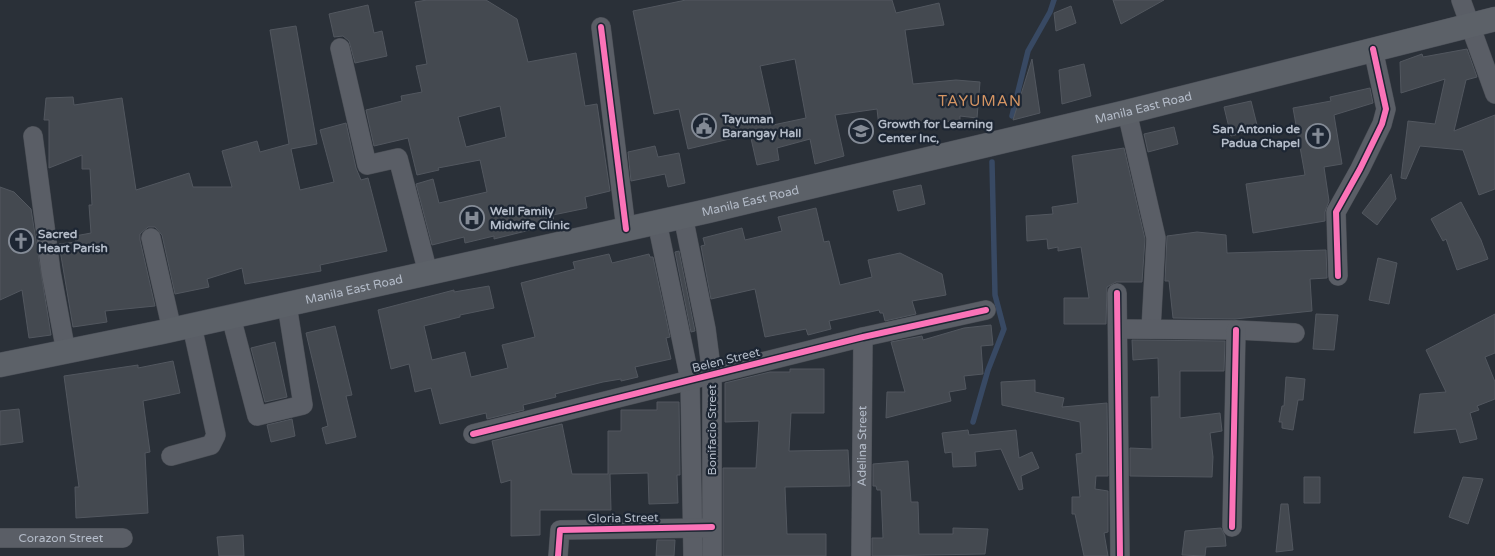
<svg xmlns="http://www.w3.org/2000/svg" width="1495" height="556" font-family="'Varela Round',sans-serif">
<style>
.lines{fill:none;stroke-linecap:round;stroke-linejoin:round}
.stream{stroke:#384963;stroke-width:5.5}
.building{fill:#444950;stroke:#52575f;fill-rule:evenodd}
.minor-casing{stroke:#484c53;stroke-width:20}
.major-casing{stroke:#484c55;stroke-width:25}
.minor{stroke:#5a5e66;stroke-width:19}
.major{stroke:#5c6168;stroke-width:24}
.cycleway-casing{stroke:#1d2633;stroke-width:9}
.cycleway{stroke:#fb73b8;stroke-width:6}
.labels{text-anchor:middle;stroke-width:4.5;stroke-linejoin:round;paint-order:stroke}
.street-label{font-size:12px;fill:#b4bcc9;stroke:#1d2633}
.poi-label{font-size:12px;font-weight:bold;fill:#b4bcc9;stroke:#1d2633;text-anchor:start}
.quarter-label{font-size:15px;letter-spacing:1px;fill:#d59563;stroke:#1d2633}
</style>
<rect width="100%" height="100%" fill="#2a3038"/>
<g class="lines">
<path class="stream" d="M 1012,116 L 1028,51 L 1050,12 L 1054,0
M 973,422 L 988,370 L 1004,329 L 995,295 L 992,162"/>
</g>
<path class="building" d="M 427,0 L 486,0 L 517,19 L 528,62 L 576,53 L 585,106 L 597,104 L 610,191 L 585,197 L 587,208 L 553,215 L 554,224 L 494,239 L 494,236 L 465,243 L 464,237 L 432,245 L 416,184 L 433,179 L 439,203 L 487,192 L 480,160 L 438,168 L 439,170 L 417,175 L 408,138 L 374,146 L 366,110 L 402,101 L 401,96 L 422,92 L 416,66 L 427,64 L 415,2 ZM 500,106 L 506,137 L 466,147 L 458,117 Z
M 686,0 L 892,0 L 896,13 L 939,3 L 944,25 L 905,30 L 913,84 L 956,80 L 980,82 L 977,118 L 960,116 L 960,121 L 905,124 L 905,121 L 879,127 L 877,109 L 835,115 L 844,156 L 815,164 L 810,139 L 777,148 L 779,160 L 757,165 L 750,134 L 688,149 L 679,109 L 654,114 L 633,11 ZM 795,59 L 806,118 L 773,125 L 760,66 Z
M 1113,0 L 1164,0 L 1121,24 Z
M 368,5 L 374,33 L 382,31 L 387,56 L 355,63 L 349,41 L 343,36 L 334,37 L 329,14 Z
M 1071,6 L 1076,23 L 1056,31 L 1054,13 Z
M 296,26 L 317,144 L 291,149 L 300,190 L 334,182 L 320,130 L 346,123 L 356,168 L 361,180 L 368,178 L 387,251 L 320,265 L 321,271 L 245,284 L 242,268 L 207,279 L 209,287 L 175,294 L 162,235 L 155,227 L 148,227 L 140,234 L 140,240 L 155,306 L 105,311 L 107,322 L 73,327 L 59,244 L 76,242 L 75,236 L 91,233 L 89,205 L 92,205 L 90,169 L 82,169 L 82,155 L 49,168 L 49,120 L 44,120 L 46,98 L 73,97 L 74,105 L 122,98 L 136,190 L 189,173 L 193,187 L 232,187 L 222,151 L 257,141 L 260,152 L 289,144 L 270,30 Z
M 1467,49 L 1477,77 L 1466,80 L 1454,131 L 1495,115 L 1495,189 L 1479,195 L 1463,150 L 1420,146 L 1406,179 L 1401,178 L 1408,121 L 1435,124 L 1445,79 L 1401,93 L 1400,62 L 1422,54 L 1423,57 Z
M 1032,59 L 1040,113 L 1013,120 Z
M 1084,64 L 1091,96 L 1062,104 L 1059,70 Z
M 1370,88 L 1373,103 L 1334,115 L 1342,164 L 1324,167 L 1329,201 L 1325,212 L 1325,221 L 1253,233 L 1246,184 L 1305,175 L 1293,108 L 1331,101 L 1330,97 Z
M 1251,101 L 1258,129 L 1231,136 L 1224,107 Z
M 1174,127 L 1178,144 L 1148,152 L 1144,134 Z
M 655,146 L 658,157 L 679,153 L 685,183 L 668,187 L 665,174 L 631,181 L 628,152 Z
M 1124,148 L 1145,239 L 1142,282 L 1116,282 L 1107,287 L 1106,324 L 1064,324 L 1064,298 L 1089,298 L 1081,247 L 1058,251 L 1058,247 L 1048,249 L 1047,239 L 1027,241 L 1026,216 L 1053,214 L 1052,207 L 1078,203 L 1072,156 Z
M 1391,174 L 1396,199 L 1377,225 L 1362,213 Z
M 921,185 L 925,204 L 898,211 L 893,191 Z
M 0,187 L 14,192 L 31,209 L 51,335 L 29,338 L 22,290 L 0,300 Z
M 1461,202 L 1481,240 L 1488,259 L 1457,270 L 1446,239 L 1443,241 L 1431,219 Z
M 816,208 L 824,242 L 829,241 L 840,285 L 872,277 L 868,260 L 900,253 L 942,274 L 946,295 L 912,301 L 916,314 L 885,321 L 883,313 L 880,313 L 879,310 L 829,321 L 831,329 L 808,335 L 806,329 L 765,337 L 755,289 L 711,299 L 701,246 L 705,245 L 703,238 L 742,228 L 745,240 L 782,231 L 778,217 Z
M 1197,232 L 1226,235 L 1227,253 L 1326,250 L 1327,278 L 1310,279 L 1312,311 L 1235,319 L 1173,318 L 1169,281 L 1165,281 L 1167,236 Z
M 679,251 L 695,331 L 691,332 L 675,252 Z
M 609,254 L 612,263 L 649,254 L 650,257 L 653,257 L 670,337 L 666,338 L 671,359 L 635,367 L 638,377 L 621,381 L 621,379 L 603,382 L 555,394 L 556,397 L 523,405 L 524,410 L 487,419 L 486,413 L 440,424 L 431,388 L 415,392 L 409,364 L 391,369 L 378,310 L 454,290 L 454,292 L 489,286 L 494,308 L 460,315 L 460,317 L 424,326 L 432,360 L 465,352 L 471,377 L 508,368 L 502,345 L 535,337 L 521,283 L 575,269 L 573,262 Z
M 1378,258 L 1397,263 L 1389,304 L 1369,300 Z
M 1316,314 L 1338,315 L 1334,350 L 1313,349 Z
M 1495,314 L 1495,353 L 1485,357 L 1495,382 L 1495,399 L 1477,406 L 1479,410 L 1470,413 L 1477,439 L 1460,443 L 1456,429 L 1414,433 L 1420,394 L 1446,392 L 1426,350 Z
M 991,325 L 993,345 L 981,346 L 983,374 L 964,376 L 966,389 L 949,392 L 951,401 L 886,418 L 887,392 L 905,392 L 891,342 L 922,336 L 923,340 L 964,328 Z
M 335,326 L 352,395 L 346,396 L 356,437 L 326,444 L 322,428 L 328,426 L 306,333 Z
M 1132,340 L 1225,341 L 1224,371 L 1180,371 L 1180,418 L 1220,413 L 1222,431 L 1210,433 L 1213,457 L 1212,477 L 1130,476 L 1130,448 L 1152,449 L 1151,397 L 1159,397 L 1158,358 L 1133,360 Z
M 275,342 L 287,397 L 265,402 L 251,348 Z
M 173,361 L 180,393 L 143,401 L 150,452 L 145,453 L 148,513 L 76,518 L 75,487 L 79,487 L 64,376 L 138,365 L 138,368 Z
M 790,369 L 824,369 L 824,413 L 791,413 L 789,451 L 848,450 L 850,486 L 785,487 L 787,534 L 826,534 L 826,556 L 723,556 L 723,468 L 756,468 L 759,421 L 725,422 L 725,383 L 770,372 L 790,372 Z
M 1286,377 L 1305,379 L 1303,400 L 1298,400 L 1293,430 L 1282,428 L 1282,422 L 1279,422 L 1282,406 L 1284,406 Z
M 1035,380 L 1035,392 L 1064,398 L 1062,407 L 1107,403 L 1108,476 L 1096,476 L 1095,489 L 1108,491 L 1108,532 L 1104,533 L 1108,556 L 1084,556 L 1075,514 L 1072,514 L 1072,497 L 1080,497 L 1076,454 L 1082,453 L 1080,422 L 1002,405 L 1001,382 Z
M 657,402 L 679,402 L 680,475 L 677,475 L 678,503 L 649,504 L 648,473 L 610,474 L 611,510 L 540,510 L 540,535 L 511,536 L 511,480 L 501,483 L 492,441 L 562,424 L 572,474 L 608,474 L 608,431 L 621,431 L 621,410 L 657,410 Z
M 19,409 L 23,442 L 0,445 L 0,411 Z
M 292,419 L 295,436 L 271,442 L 267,425 Z
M 968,430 L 969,435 L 1016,430 L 1019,458 L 1032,452 L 1039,468 L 1021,476 L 1023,489 L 1019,490 L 1001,449 L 975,452 L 976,466 L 953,467 L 952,452 L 945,453 L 942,433 Z
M 908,461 L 911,502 L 918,502 L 919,534 L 953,534 L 953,528 L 988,529 L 985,554 L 872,556 L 872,538 L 883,538 L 881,490 L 877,490 L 876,486 L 873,486 L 873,464 Z
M 1304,477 L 1320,477 L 1320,503 L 1304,503 Z
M 1463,477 L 1483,479 L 1468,524 L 1449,517 Z
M 1281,504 L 1288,504 L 1293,550 L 1276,552 Z
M 1221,528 L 1225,536 L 1226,546 L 1206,547 L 1205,556 L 1182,555 L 1185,531 Z
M 243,535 L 244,556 L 219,556 L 217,537 Z
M 657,540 L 675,540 L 674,556 L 656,556 Z"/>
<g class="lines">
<defs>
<g id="minor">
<path d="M 1461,0 L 1495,94"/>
<path d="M 601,27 L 626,229"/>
<path d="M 340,48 L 367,165 L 398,158 L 428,273"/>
<path d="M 1127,112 L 1156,238 L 1151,329"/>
<path d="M 33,136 L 51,272 L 66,352"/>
<path d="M 683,216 L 706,329 L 712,375 L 712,556"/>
<path d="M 657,222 L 690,380 L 693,556"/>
<path d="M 151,238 L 172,330"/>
<path d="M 1338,276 L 1336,212 L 1360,169 L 1382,124 L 1386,109 L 1373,49"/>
<path d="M 1117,293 L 1120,556"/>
<path d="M 231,317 L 257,416 L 303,405 L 287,305"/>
<path d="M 1118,329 L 1236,330 L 1295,333"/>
<path d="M 473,434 L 863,337 L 986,310"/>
<path d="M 171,456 L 211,445 L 216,435 L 192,326"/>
<path d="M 1232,527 L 1236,330"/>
<path id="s1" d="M 0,538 L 123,538"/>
<path d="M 558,556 L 560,530 L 705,528"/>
<path id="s2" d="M 861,556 L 863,337"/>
</g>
<g id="major">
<path id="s3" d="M 0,365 L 162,332 L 708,211 L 1127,112 L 1495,19"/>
</g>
</defs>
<use href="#minor" class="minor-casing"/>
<use href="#major" class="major-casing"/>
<use href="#minor" class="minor"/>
<use href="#major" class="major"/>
<defs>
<path id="cycleway" d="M 601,27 L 626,229
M 1338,276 L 1336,212 L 1360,169 L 1382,124 L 1386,109 L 1373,49
M 1117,293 L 1120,556
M 473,434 L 863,337 L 986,310
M 1232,527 L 1236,330
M 558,556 L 560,530 L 712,527"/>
</defs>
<use href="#cycleway" class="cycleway-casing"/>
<use href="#cycleway" class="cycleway"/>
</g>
<defs>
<symbol id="civic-ring" viewBox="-11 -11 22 22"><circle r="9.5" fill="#1d2633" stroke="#848b96" stroke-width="1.5"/><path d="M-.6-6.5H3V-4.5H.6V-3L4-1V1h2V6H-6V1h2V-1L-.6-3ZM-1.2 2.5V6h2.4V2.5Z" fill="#848b96"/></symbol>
<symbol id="school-ring" viewBox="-11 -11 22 22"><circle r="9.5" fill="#1d2633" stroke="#848b96" stroke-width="1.5"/><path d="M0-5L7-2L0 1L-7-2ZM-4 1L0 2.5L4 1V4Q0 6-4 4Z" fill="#848b96"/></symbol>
<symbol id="church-ring" viewBox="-11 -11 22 22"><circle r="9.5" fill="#1d2633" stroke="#848b96" stroke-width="1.5"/><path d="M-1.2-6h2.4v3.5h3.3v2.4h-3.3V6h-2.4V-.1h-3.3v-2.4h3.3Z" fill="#848b96"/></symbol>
<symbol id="hospital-ring" viewBox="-11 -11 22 22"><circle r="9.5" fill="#1d2633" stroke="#848b96" stroke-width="1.5"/><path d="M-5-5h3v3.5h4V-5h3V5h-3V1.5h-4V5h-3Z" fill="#848b96"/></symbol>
</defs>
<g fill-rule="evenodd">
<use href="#civic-ring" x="690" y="112" width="28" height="28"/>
<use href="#school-ring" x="847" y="117" width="28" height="28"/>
<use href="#church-ring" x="1304" y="122" width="28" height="28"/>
<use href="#hospital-ring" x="458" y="204" width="28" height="28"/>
<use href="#church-ring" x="7" y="227" width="28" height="28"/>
</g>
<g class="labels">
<g class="street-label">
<text dy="4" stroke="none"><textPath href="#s3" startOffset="1172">Manila East Road</textPath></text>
<text dy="4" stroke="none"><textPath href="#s3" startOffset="768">Manila East Road</textPath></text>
<text dy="4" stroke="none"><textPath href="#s3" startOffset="362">Manila East Road</textPath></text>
<text transform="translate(726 360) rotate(-14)" y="4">Belen Street</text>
<text transform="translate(712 430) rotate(-90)" y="4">Bonifacio Street</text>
<text dy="4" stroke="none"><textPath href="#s2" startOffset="110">Adelina Street</textPath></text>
<text transform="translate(623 518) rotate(-1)" y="4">Gloria Street</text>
<text dy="4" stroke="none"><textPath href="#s1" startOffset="61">Corazon Street</textPath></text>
</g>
<g class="poi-label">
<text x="722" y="123">Tayuman<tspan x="722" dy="14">Barangay Hall</tspan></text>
<text x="878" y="128">Growth for Learning<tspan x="878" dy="14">Center Inc,</tspan></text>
<text x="1300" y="133" text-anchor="end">San Antonio de<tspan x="1300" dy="14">Padua Chapel</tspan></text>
<text x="490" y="215">Well Family<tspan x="490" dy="14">Midwife Clinic</tspan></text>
<text x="38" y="238">Sacred<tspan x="38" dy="14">Heart Parish</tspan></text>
</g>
<g class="quarter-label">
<text x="980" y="106">TAYUMAN</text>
</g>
</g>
</svg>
